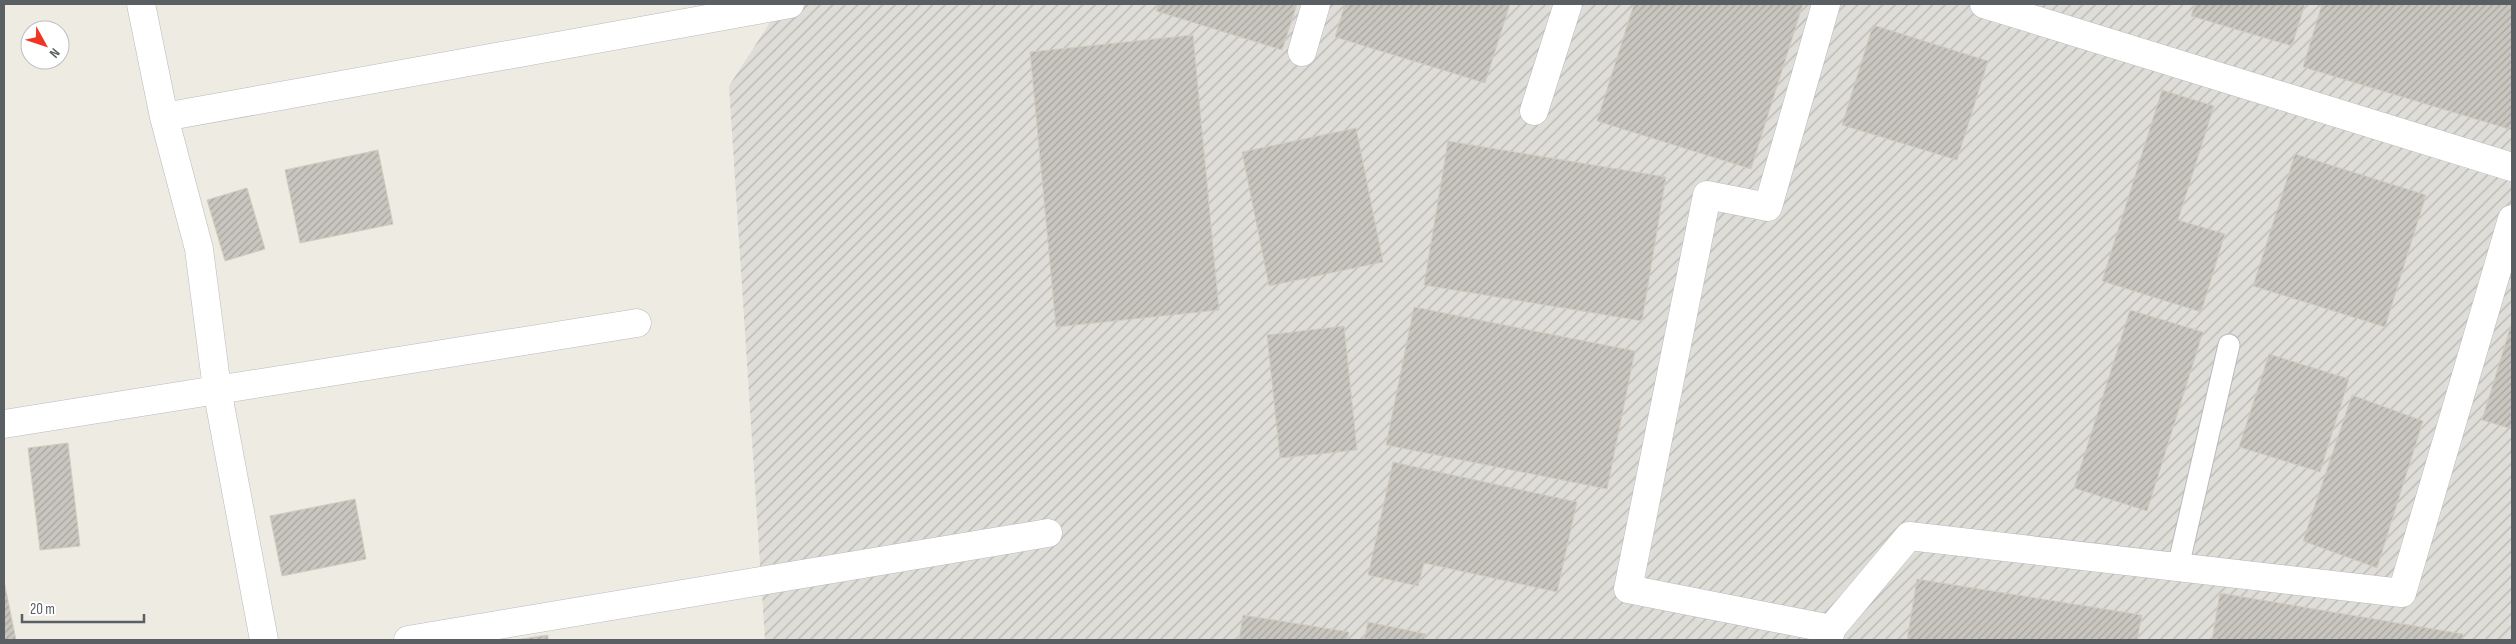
<svg xmlns="http://www.w3.org/2000/svg" width="2516" height="644" font-family="'Sofia Sans Condensed',sans-serif">
<style>
.industrial{fill:url(#industrial-furrows)}
.building{fill:url(#building-hatch);stroke:#d3cdc0}
.lines{fill:none;stroke-linecap:round;stroke-linejoin:round}
.lane-casing{stroke:#b7babf;stroke-width:23}
.street-casing{stroke:#b7babf;stroke-width:29}
.lane{stroke:#fff;stroke-width:21}
.street{stroke:#fff;stroke-width:28}
</style>
<defs>
<pattern id="industrial-furrows" width="10" height="10" patternUnits="userSpaceOnUse" patternTransform="scale(1.25)"><rect width="10" height="10" fill="#dfddd7"/><path d="M-1 1l2-2M0 10L10 0M9 11l2-2" fill="none" stroke="#b8b6b2"/></pattern>
<pattern id="building-hatch" width="6" height="6" patternUnits="userSpaceOnUse" patternTransform="scale(1.25)"><rect width="6" height="6" fill="#c9c6bf"/><path d="M-1 1l2-2M0 6l6-6M5 7l2-2" fill="none" stroke="#a6a49f"/></pattern>
</defs>
<rect width="100%" height="100%" fill="#eeebe2"/>
<path class="industrial" d="M 782,4 L 2512,4 L 2512,640 L 765,640 L 729,86 Z"/>
<path class="building" d="M 1158,4 L 1297,4 L 1282,50 L 1156,11 Z
M 1345,4 L 1510,4 L 1485,83 L 1335,37 Z
M 1634,4 L 1803,4 L 1751,169 L 1597,121 Z
M 2195,4 L 2305,4 L 2292,46 L 2191,16 Z
M 2322,4 L 2512,4 L 2512,130 L 2303,67 Z
M 1873,25 L 1988,61 L 1957,160 L 1842,125 Z
M 1193,35 L 1219,310 L 1056,327 L 1030,52 Z
M 2162,90 L 2214,106 L 2178,220 L 2225,234 L 2201,312 L 2102,281 Z
M 1356,128 L 1383,262 L 1269,286 L 1242,152 Z
M 1448,141 L 1666,177 L 1642,321 L 1424,285 Z
M 378,150 L 393,224 L 300,243 L 285,170 Z
M 2295,154 L 2426,195 L 2385,327 L 2253,286 Z
M 247,188 L 265,249 L 225,261 L 207,200 Z
M 1414,307 L 1635,351 L 1607,489 L 1386,445 Z
M 2130,310 L 2203,332 L 2147,511 L 2074,488 Z
M 2512,322 L 2512,429 L 2482,420 Z
M 1344,326 L 1357,450 L 1280,458 L 1267,335 Z
M 2269,354 L 2349,379 L 2320,472 L 2239,447 Z
M 2352,395 L 2423,421 L 2377,568 L 2303,541 Z
M 68,443 L 80,546 L 40,550 L 28,448 Z
M 1393,462 L 1577,502 L 1557,592 L 1424,563 L 1418,586 L 1368,575 Z
M 355,499 L 366,559 L 282,576 L 270,516 Z
M 1917,579 L 2142,615 L 2137,640 L 1907,640 Z
M 4,581 L 16,640 L 4,640 Z
M 2220,593 L 2463,634 L 2463,640 L 2212,640 Z
M 1243,615 L 1349,632 L 1347,640 L 1239,640 Z
M 1368,622 L 1426,634 L 1424,640 L 1364,640 Z
M 548,635 L 548,640 L 515,640 Z"/>
<g class="lines">
<defs>
<path id="lane" d="M 2178,567 L 2229,345"/>
<path id="street" d="M 141,4 L 164,117 L 199,249 L 217,389 L 264,640
M 1826,4 L 1768,207 L 1707,195 L 1628,589 L 1831,629
M 1984,4 L 2512,167
M 1302,52 L 1316,4
M 1534,111 L 1568,4
M 164,117 L 790,4
M 4,424 L 637,323
M 408,640 L 1048,533
M 1829,640 L 1831,629 L 1909,536 L 2402,593 L 2512,219"/>
</defs>
<use href="#lane" class="lane-casing"/>
<use href="#street" class="street-casing"/>
<use href="#lane" class="lane"/>
<use href="#street" class="street"/>
</g>
<rect width="2516" height="644" fill="none" stroke="#5a5f64" stroke-width="10"/>
<g transform="translate(45 45) rotate(130)"><circle r="24" fill="#ffffff" stroke="#bdbfc1"/>
<path d="M0-4L9 19L0 12L-9 19Z" fill="#f13525"/>
<text y="-8" font-size="14" font-weight="bold" text-anchor="middle" fill="#5a5f64">N</text>
</g>
<path d="M22 614v8h122v-8" fill="none" stroke="#5a5f64" stroke-width="2.5"/>
<text x="30" y="614" font-size="15" fill="#5a5f64" stroke="#ffffff" stroke-width="4" paint-order="stroke">20 m</text>
</svg>
